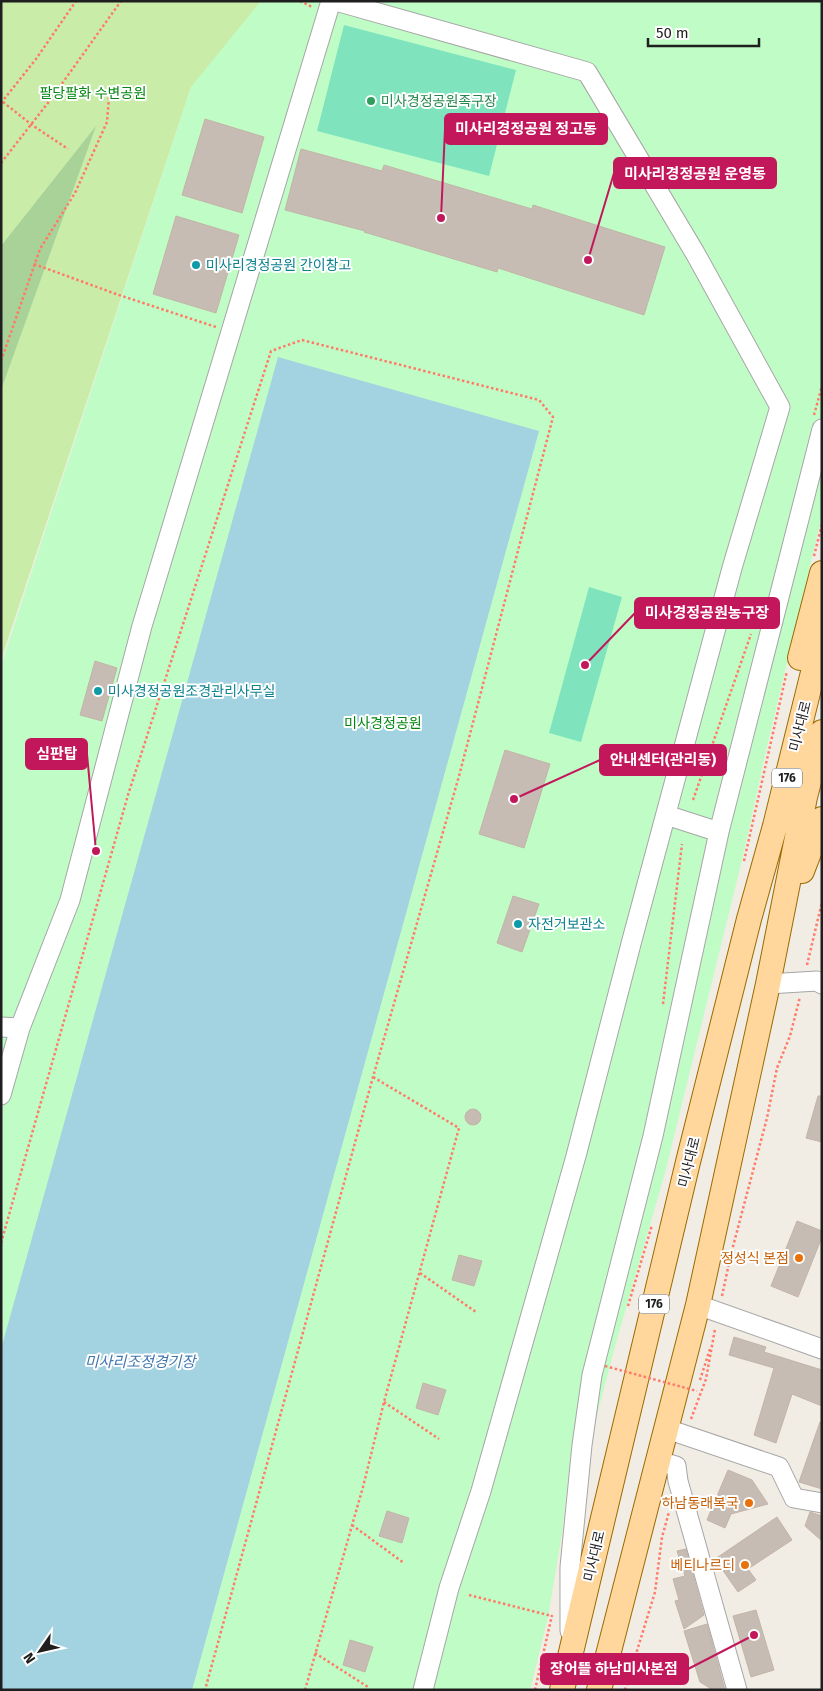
<svg xmlns="http://www.w3.org/2000/svg" width="823" height="1691" font-family="'Fira Sans','Noto Sans KR',sans-serif">
<style>
.grass{fill:#c9eda8}
.forest{fill:#a8d298}
.park{fill:#c0fdc6}
.pitch{fill:#7fe4be}
.water{fill:#a3d2e1}
.building{fill:#c6bcb4;stroke:#c3b4a7}
.lines{fill:none;stroke-linecap:round;stroke-linejoin:round}
.minor-casing{stroke:#a6a6a6;stroke-width:21}
.major-casing{stroke:#9b6a00;stroke-width:26}
.path{stroke:#ff7a68;stroke-width:2.5;stroke-dasharray:2.5 2.5;stroke-linecap:butt}
.minor{stroke:#fff;stroke-width:19}
.major{stroke:#ffd69c;stroke-width:24}
.path-bridge{stroke:#ff7a68;stroke-width:2.5;stroke-dasharray:2.5 2.5;stroke-linecap:butt}
.leisure-dot{fill:#2e9e5b;stroke:#fff;stroke-width:2}
.culture-dot{fill:#0f9aa8;stroke:#fff;stroke-width:2}
.food-dot{fill:#e8710a;stroke:#fff;stroke-width:2}
.labels{text-anchor:middle;stroke-width:4;stroke-linejoin:round;paint-order:stroke}
.shield{fill:#fff;stroke:#626262;stroke-width:1}
.shield-label{font-size:12px;font-weight:bold;fill:#1f1f1f}
.park-label{font-size:14px;fill:#058612;stroke:#fff}
.leisure-label{font-size:14px;fill:#27864d;stroke:#fff;text-anchor:start}
.culture-label{font-size:14px;fill:#0d838f;stroke:#fff;text-anchor:start}
.street-label{font-size:14px;fill:#1f1f1f;stroke:#fff}
.food-label{font-size:14px;fill:#c56008;stroke:#fff;text-anchor:end}
.water-label{font-size:15px;font-style:italic;fill:#4277ae;stroke:#fff}
.leader{fill:none;stroke:#c2185b;stroke-width:2}
.callout-dot{fill:#c2185b;stroke:#fff;stroke-width:2}
.callout{fill:#c2185b;stroke:#c2185b;stroke-width:2}
.callout-label{font-size:15px;text-anchor:middle;font-weight:bold;fill:#fff}
</style>
<rect width="100%" height="100%" fill="#f1ede5"/>
<path class="grass" d="M 1,1 L 822,1 L 580,1349 L 562,1532 L 548,1616 L 530,1690 L 191,87 L 1,660 Z"/>
<path class="forest" d="M 96,126 L 1,390 L 1,246 Z"/>
<path class="park" d="M 261,1 L 822,1 L 822,516 L 767,747 L 745,848 L 665,1173 L 616,1343 L 589,1445 L 572,1443 L 562,1532 L 548,1616 L 530,1690 L 1,1690 L 1,665 L 191,87 Z"/>
<path class="pitch" d="M 344,25 L 516,70 L 489,176 L 317,131 Z
M 589,587 L 622,597 L 581,742 L 549,733 Z"/>
<path class="water" d="M 278,357 L 539,431 L 192,1690 L 1,1690 L 1,1349 Z"/>
<path class="building" d="M 205,119 L 264,137 L 242,213 L 182,195 Z
M 301,149 L 382,171 L 384,165 L 532,209 L 533,205 L 665,247 L 644,315 L 498,268 L 497,272 L 364,232 L 365,231 L 285,210 Z
M 176,216 L 239,235 L 216,313 L 153,294 Z
M 95,661 L 117,668 L 102,721 L 80,715 Z
M 505,750 L 550,764 L 524,848 L 479,834 Z
M 513,896 L 539,904 L 522,952 L 497,943 Z
M 818,1096 L 822,1096 L 822,1142 L 806,1138 Z
M465 1117a8 8 0 1 1 16 0a8 8 0 1 1-16 0Z
M 797,1221 L 822,1231 L 822,1237 L 798,1297 L 771,1286 Z
M 459,1255 L 482,1261 L 474,1286 L 452,1280 Z
M 734,1337 L 766,1347 L 764,1352 L 822,1370 L 822,1406 L 792,1394 L 776,1443 L 754,1435 L 774,1368 L 729,1355 Z
M 423,1383 L 446,1390 L 438,1415 L 416,1408 Z
M 820,1422 L 822,1422 L 822,1489 L 799,1482 Z
M 728,1470 L 752,1480 L 768,1504 L 731,1514 L 725,1528 L 707,1520 Z
M 387,1511 L 409,1518 L 402,1543 L 379,1536 Z
M 810,1512 L 822,1516 L 822,1541 L 805,1526 Z
M 777,1517 L 792,1540 L 748,1569 L 756,1580 L 738,1592 L 715,1559 Z
M 686,1549 L 704,1615 L 684,1629 L 675,1601 L 679,1600 L 673,1579 L 685,1576 L 677,1551 Z
M 756,1610 L 774,1670 L 751,1677 L 733,1616 Z
M 707,1624 L 725,1690 L 713,1690 L 700,1682 L 684,1631 Z
M 350,1640 L 373,1647 L 365,1672 L 343,1665 Z"/>
<g class="lines">
<defs>
<path id="minor" d="M 336,1 L 587,72 L 695,253 L 780,407 L 732,568 L 632,940 L 576,1156 L 481,1491 L 449,1588 L 423,1690
M 666,815 L 719,832
M 768,984 L 817,981 L 822,984
M 1,1027 L 20,1028
M 1,1095 L 20,1028 L 70,900 L 142,626 L 331,1
M 698,1305 L 822,1349
M 667,1429 L 779,1467 L 794,1498 L 822,1503
M 659,1461 L 676,1466 L 678,1481 L 737,1690
M 570,1631 L 570,1567 L 582,1445 L 592,1375 L 653,1136 L 719,832 L 822,429"/>
<path id="major" d="M 800,658 L 822,573
M 802,871 L 822,819
M 562,1690 L 688,1162 L 749,919 L 775,826 L 822,636
M 599,1690 L 698,1305 L 768,984 L 805,797 L 822,732"/>
</defs>
<use href="#minor" class="minor-casing"/>
<use href="#major" class="major-casing"/>
<path class="path" d="M 300,1 L 312,7
M 3,102 L 32,125 L 68,149
M 1,103 L 36,59 L 76,1
M 1,163 L 51,99 L 121,1
M 34,264 L 116,294 L 216,327
M 1,361 L 40,249 L 75,193 L 107,122 L 109,97
M 814,415 L 822,386
M 814,556 L 822,524
M 693,800 L 751,634
M 744,861 L 787,671
M 807,965 L 822,902
M 663,1004 L 682,844
M 1,1243 L 128,795 L 271,351 L 302,340 L 539,400 L 553,417 L 459,776 L 373,1077 L 205,1690
M 420,1273 L 476,1312
M 722,1296 L 731,1254 L 767,1118 L 777,1068 L 790,1036 L 800,997
M 628,1306 L 652,1225
M 700,1380 L 710,1349
M 384,1402 L 439,1439
M 691,1419 L 706,1379 L 715,1329
M 352,1525 L 404,1563
M 469,1595 L 552,1616
M 315,1653 L 368,1687
M 305,1690 L 363,1487 L 384,1402 L 459,1128 L 373,1077
M 535,1690 L 552,1615
M 625,1690 L 655,1592 L 662,1537 L 669,1512"/>
<use href="#minor" class="minor"/>
<use href="#major" class="major"/>
<path class="path-bridge" d="M 605,1366 L 697,1391"/>
</g>
<circle class="leisure-dot" cx="371" cy="101" r="5"/>
<g class="culture-dot">
<circle cx="196" cy="265" r="5"/>
<circle cx="98" cy="691" r="5"/>
<circle cx="518" cy="924" r="5"/>
</g>
<g class="food-dot">
<circle cx="799" cy="1258" r="5"/>
<circle cx="749" cy="1503" r="5"/>
<circle cx="745" cy="1565" r="5"/>
</g>
<g class="labels">
<g class="shield">
<rect x="772" y="768.5" width="30" height="19" rx="4"/>
<rect x="639" y="1294.5" width="30" height="19" rx="4"/>
</g>
<g class="shield-label">
<text x="787" y="782">176</text>
<text x="654" y="1308">176</text>
</g>
<g class="park-label">
<text x="93" y="98">팔당팔화 수변공원</text>
<text x="383" y="728">미사경정공원</text>
</g>
<g class="leisure-label">
<text x="381" y="106">미사경정공원족구장</text>
</g>
<g class="culture-label">
<text x="206" y="270">미사리경정공원 간이창고</text>
<text x="108" y="696">미사경정공원조경관리사무실</text>
<text x="528" y="929">자전거보관소</text>
</g>
<g class="street-label">
<text transform="translate(800 726) rotate(-76)" y="5">미사대로</text>
<text transform="translate(689 1162) rotate(-76)" y="5">미사대로</text>
<text transform="translate(594 1556) rotate(-77)" y="5">미사대로</text>
</g>
<g class="food-label">
<text x="789" y="1263">정성식 본점</text>
<text x="739" y="1508">하남동래복국</text>
<text x="735" y="1570">베티나르디</text>
</g>
<g class="water-label">
<text x="140" y="1367">미사리조정경기장</text>
</g>
</g>
<path class="leader" d="M441 218L445 129M588 260L614 173M585 665L635 613M96 851L87 754M514 799L600 760M754 1635L688 1669"/>
<g class="callout-dot">
<circle cx="441" cy="218" r="5"/>
<circle cx="588" cy="260" r="5"/>
<circle cx="585" cy="665" r="5"/>
<circle cx="96" cy="851" r="5"/>
<circle cx="514" cy="799" r="5"/>
<circle cx="754" cy="1635" r="5"/>
</g>
<g class="callout">
<rect x="445" y="114" width="162" height="30" rx="5"/>
<rect x="614" y="158" width="162" height="30" rx="5"/>
<rect x="635" y="598" width="144" height="30" rx="5"/>
<rect x="26" y="739" width="61" height="30" rx="5"/>
<rect x="600" y="745" width="126" height="30" rx="5"/>
<rect x="541" y="1654" width="147" height="30" rx="5"/>
</g>
<g class="callout-label">
<text x="526" y="134">미사리경정공원 정고동</text>
<text x="695" y="179">미사리경정공원 운영동</text>
<text x="707" y="618">미사경정공원농구장</text>
<text x="57" y="759">심판탑</text>
<text x="663" y="765">안내센터(관리동)</text>
<text x="614" y="1674">장어뜰 하남미사본점</text>
</g>
<rect width="823" height="1691" fill="none" stroke="#1f1f1f" stroke-width="5"/>
<g transform="translate(40 1651) rotate(236)" stroke="#ffffff" stroke-width="4" paint-order="stroke">
<path d="M0-4L9 19L0 12L-9 19Z" fill="#1f1f1f"/>
<text y="-8" font-size="14" font-weight="bold" text-anchor="middle" fill="#1f1f1f">N</text>
</g>
<path d="M648 38v8h111v-8" fill="none" stroke="#1f1f1f" stroke-width="2.5"/>
<text x="656" y="38" font-size="15" fill="#1f1f1f" stroke="#ffffff" stroke-width="4" paint-order="stroke">50 m</text>
</svg>
